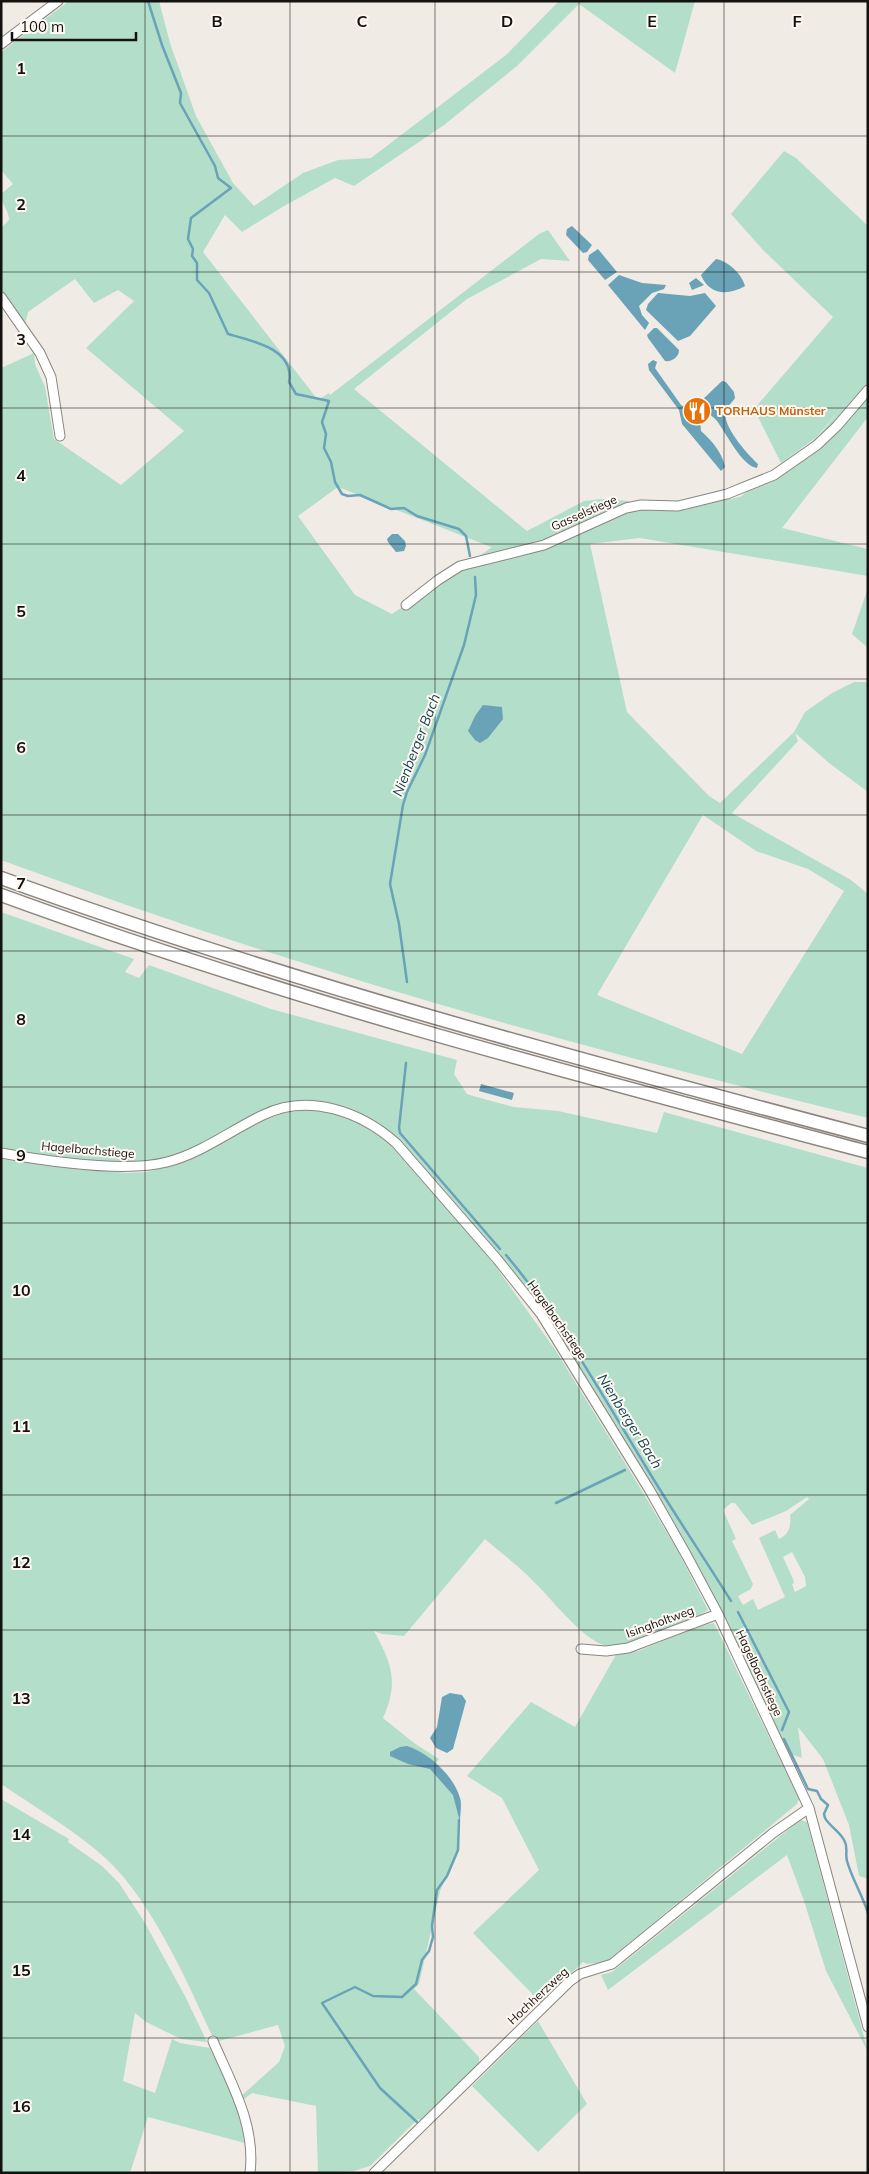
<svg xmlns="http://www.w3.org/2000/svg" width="869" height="2174" font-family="Mulish,sans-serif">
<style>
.green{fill:#b3dfca;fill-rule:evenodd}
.water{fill:#6aa2b7}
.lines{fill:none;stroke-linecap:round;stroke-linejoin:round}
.stream{stroke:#6aa2b7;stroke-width:2.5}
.minor-casing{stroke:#8b8580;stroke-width:11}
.highway-casing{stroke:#8b8580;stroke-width:15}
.minor{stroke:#fff;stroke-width:9}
.highway{stroke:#fff;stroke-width:12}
.grid{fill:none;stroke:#141210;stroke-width:1;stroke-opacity:0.55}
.labels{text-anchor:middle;stroke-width:4;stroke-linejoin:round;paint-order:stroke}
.food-label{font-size:12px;font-weight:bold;fill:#c56008;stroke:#fff8f2;text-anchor:start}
.street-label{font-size:12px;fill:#141210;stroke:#fff8f2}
.water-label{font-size:14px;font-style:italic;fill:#104252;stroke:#fff8f2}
.grid-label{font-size:16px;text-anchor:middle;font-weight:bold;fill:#141210;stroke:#fff8f2;stroke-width:4;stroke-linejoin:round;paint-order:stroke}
</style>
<rect width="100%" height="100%" fill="#f1ebe5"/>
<path class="green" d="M 69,1 L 159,1 L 170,43 L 196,116 L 233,183 L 254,206 L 303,173 L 338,160 L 371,158 L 506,55 L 559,1 L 695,1 L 675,73 L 579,4 L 517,66 L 444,125 L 354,186 L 335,178 L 284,206 L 242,232 L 225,215 L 203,252 L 318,400 L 329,393 L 330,395 L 539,234 L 548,230 L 570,261 L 541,259 L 467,299 L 354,389 L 527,531 L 584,501 L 601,499 L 629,501 L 627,508 L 672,510 L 740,497 L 818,437 L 848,399 L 817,437 L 781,463 L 754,409 L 833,317 L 763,250 L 731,214 L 784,151 L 796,158 L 868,226 L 868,417 L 782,528 L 868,549 L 868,576 L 640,538 L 590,544 L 627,712 L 709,796 L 720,803 L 794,732 L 805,712 L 832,693 L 854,682 L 868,682 L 868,792 L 829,763 L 795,733 L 798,741 L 732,813 L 851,880 L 868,894 L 868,1118 C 574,1047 284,965 1,860 L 1,368 L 34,353 L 35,364 L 45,387 L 54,439 L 121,485 L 184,431 L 86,348 L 134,301 L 118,290 L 94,303 L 75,279 L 28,312 L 25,325 L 1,289 L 1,228 L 9,220 C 9,210 1,204 1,194 L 13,184 L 1,170 L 1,52 ZM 338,487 L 491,547 L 491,548 L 392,614 L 355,595 L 298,516 ZM 703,815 L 756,851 L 808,869 L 844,891 L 742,1054 L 597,995 Z
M 868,588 L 868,648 L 852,634 Z
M 1,912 L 134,959 L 125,972 L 139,978 L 149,965 L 271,1009 L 457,1060 L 454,1074 L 467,1094 L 473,1096 L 514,1107 L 558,1111 L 657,1133 L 664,1112 L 868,1168 L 868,1879 L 859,1876 L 849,1825 L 823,1759 L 798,1727 L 802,1758 L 787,1753 L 724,1619 L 665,1508 L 553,1328 L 396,1143 L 339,1110 L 280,1108 L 209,1145 L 137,1167 L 1,1153 ZM 807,1497 L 809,1499 L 790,1515 C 791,1525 790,1534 779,1539 L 775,1530 L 759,1538 L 785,1597 L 758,1610 L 753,1599 L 743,1605 L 738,1596 L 751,1589 L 753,1584 L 732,1541 L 736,1539 L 723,1510 L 731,1503 L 735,1503 L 752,1525 L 786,1511 ZM 792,1552 L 805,1577 L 806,1586 L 795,1592 L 792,1584 L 794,1583 L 793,1579 L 783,1557 Z
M 312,1109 L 345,1115 L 385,1136 L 430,1185 L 496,1267 L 556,1351 L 633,1476 L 679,1553 L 708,1610 C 690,1622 625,1651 604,1645 C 582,1639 551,1598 534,1582 C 519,1566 501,1553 485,1539 L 404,1636 L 382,1634 L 374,1631 C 392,1664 399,1682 383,1718 L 414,1743 L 439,1759 L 435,1765 L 461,1800 L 458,1850 L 440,1891 L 419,1984 L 414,1989 L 479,2057 L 479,2064 L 421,2121 L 418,2119 L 370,2166 L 354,2171 L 318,2173 L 316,2106 L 252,2093 L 243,2100 L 240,2097 L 279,2062 L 285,2046 L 278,2025 L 215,2042 C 190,1988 163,1926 125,1879 C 96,1842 40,1811 1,1784 L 1,1159 L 50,1166 L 127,1173 L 146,1172 L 187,1161 L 262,1121 L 283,1113 Z
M 714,1623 L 799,1799 L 797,1804 L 606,1962 L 587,1964 L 583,1962 L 541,2003 L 473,1933 L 539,1870 L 502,1798 L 467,1776 L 531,1702 L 575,1727 L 617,1653 L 638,1651 L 701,1626 Z
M 1,1799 L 69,1839 L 68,1842 L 102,1866 L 119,1883 L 145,1923 L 185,1996 L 207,2042 L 181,2039 L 146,2022 L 135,2013 L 123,2081 L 155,2093 L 172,2039 L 180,2043 L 210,2048 C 221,2072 246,2118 245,2143 L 148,2117 L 130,2173 L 1,2173 Z
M 800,1820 L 807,1822 L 868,2052 L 826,1971 L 804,1901 L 787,1855 L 608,1990 L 601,1975 L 612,1972 Z
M 538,2021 L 587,2104 L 538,2152 L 472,2086 Z"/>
<path class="water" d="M 572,226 L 592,245 L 587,252 L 583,253 L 566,235 L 567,229 Z
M 598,249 L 617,272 L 605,280 L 588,260 L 589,255 Z
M 716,259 C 728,261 742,274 745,286 C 728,296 709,295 701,275 Z
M 619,275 L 642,283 L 666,285 L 664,289 L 652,293 L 639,306 L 642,315 L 649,323 L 645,330 L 608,285 Z
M 696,278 L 704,285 L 692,290 L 689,283 Z
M 658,293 L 690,296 L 705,293 L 716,306 L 690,336 L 678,341 L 646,310 L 648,304 Z
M 654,328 L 657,328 L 679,350 C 679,357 672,362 665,361 L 648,338 L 647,335 Z
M 653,360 L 657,362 L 655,368 L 681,405 L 691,410 L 700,421 L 701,431 C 712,441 722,452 725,467 L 721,471 L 682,424 L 679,410 L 649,370 L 648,364 Z
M 722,381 L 726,382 L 734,392 L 735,398 C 732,403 727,406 726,411 C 721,425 748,455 758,464 L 757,468 C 742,466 726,433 717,421 C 714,417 709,414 705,411 L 706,408 L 701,401 Z
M 392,534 L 398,534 L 405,541 L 406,546 L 404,551 L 396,552 L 388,542 L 387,539 Z
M 483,705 L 502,707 L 503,719 L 488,738 L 480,743 L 475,740 L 468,731 L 475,716 Z
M 481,1084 L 514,1093 L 512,1100 L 479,1091 Z
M 450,1693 L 462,1695 L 466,1701 L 453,1749 L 447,1753 L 436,1748 L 430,1738 L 437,1727 L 442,1697 Z
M 407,1746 C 429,1753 454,1776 460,1798 C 462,1805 460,1814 460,1822 L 453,1795 L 430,1769 L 408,1764 L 390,1756 L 390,1752 L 400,1747 Z"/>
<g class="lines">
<path class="stream" d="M 148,1 L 162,45 L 181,93 L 180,103 L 215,166 L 218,178 L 231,188 L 191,218 L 188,239 L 193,249 L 192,256 L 197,263 L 197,280 L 209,293 L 228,334 C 253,341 295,349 289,382 L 296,394 L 329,401 L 322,422 L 326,434 L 324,448 L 331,462 L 335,482 L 342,494 L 348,496 L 360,495 L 391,509 L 404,508 L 417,516 L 459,529 L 466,536 L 470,556
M 407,982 L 399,924 L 390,884 L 403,805 L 407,792 L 425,755 L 464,645 L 476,595 L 475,577
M 406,1063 L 399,1128 L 400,1133 L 500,1249
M 506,1255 C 561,1320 602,1395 646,1467 C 673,1512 703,1556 731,1601
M 556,1503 L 625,1470
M 738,1612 L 789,1712 L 782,1730
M 784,1739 L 808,1789 L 817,1791 L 821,1799 L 828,1805 L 824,1814 L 825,1818 C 830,1827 841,1832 845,1842 C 848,1848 845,1855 847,1861 C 852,1879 862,1894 868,1913
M 417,2122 L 380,2088 L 322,2003 L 355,1987 L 373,1996 L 402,1997 L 416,1984 L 422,1960 L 429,1951 L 433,1937 L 432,1926 L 437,1890 L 447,1876 L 458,1850 L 459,1820"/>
<defs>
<path id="minor" d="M 1,44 L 58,1
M 1,297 L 40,353 L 51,377 L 60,436
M 406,605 L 438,580 L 460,566 L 544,545 L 626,508 L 641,505 L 678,506 L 727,494 L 774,475 L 817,445 L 837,426 L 868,390
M 1,1153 C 46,1161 124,1173 167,1162 C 202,1153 231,1130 263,1115 C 308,1093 360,1111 396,1143 L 497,1259 L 541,1314 L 649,1489 L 687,1556 L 718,1614 L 809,1808 L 868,2027
M 581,1649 L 606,1651 L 628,1648 L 718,1614
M 213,2041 C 231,2083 256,2125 250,2173
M 374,2173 L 570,1981 L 580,1974 L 612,1964 L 773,1833 L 809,1808"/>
<path id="highway" d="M 1,878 C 285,981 576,1059 868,1136
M 1,895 C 285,999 576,1075 868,1152"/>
</defs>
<use href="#minor" class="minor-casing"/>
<use href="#highway" class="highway-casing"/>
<use href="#minor" class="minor"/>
<use href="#highway" class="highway"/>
</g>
<path class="grid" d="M 145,1 L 145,2173M 290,1 L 290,2173M 435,1 L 435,2173M 579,1 L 579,2173M 724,1 L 724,2173M 1,136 L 868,136M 1,272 L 868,272M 1,408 L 868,408M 1,544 L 868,544M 1,679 L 868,679M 1,815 L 868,815M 1,951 L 868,951M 1,1087 L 868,1087M 1,1223 L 868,1223M 1,1359 L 868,1359M 1,1495 L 868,1495M 1,1630 L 868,1630M 1,1766 L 868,1766M 1,1902 L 868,1902M 1,2038 L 868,2038"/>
<defs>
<symbol id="restaurant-disc" viewBox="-11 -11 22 22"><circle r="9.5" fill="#e8710a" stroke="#fff8f2"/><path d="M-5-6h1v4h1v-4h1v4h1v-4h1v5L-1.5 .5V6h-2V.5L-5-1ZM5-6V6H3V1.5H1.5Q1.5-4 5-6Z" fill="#fff"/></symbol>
</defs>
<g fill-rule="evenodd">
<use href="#restaurant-disc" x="681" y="395" width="32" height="32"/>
</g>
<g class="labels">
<g class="food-label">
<text x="716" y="415">TORHAUS Münster</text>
</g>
<g class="street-label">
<text transform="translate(584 513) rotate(-24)" y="4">Gasselstiege</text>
<text transform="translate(88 1150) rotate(5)" y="4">Hagelbachstiege</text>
<text transform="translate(557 1320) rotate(55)" y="4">Hagelbachstiege</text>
<text transform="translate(660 1622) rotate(-20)" y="4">Isingholtweg</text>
<text transform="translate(759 1673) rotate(65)" y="4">Hagelbachstiege</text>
<text transform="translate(538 1996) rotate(-43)" y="4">Hochherzweg</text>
</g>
<g class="water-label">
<text transform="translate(416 745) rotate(-69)" y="5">Nienberger Bach</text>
<text transform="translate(630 1421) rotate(58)" y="5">Nienberger Bach</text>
</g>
</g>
<g class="grid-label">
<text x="217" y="27">B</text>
<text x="362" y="27">C</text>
<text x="507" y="27">D</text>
<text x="652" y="27">E</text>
<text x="797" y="27">F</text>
<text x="21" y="74">1</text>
<text x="21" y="210">2</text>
<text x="21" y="345">3</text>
<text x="21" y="481">4</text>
<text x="21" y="617">5</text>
<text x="21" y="753">6</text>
<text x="21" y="889">7</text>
<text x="21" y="1025">8</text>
<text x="21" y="1161">9</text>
<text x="21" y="1296">10</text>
<text x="21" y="1432">11</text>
<text x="21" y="1568">12</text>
<text x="21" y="1704">13</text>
<text x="21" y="1840">14</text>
<text x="21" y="1976">15</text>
<text x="21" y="2112">16</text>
</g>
<rect width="869" height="2174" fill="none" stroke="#141210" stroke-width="5"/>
<path d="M12 32v8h124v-8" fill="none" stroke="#141210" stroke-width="2.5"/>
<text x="20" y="32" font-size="15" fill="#141210" stroke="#fff8f2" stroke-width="4" paint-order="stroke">100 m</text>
</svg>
